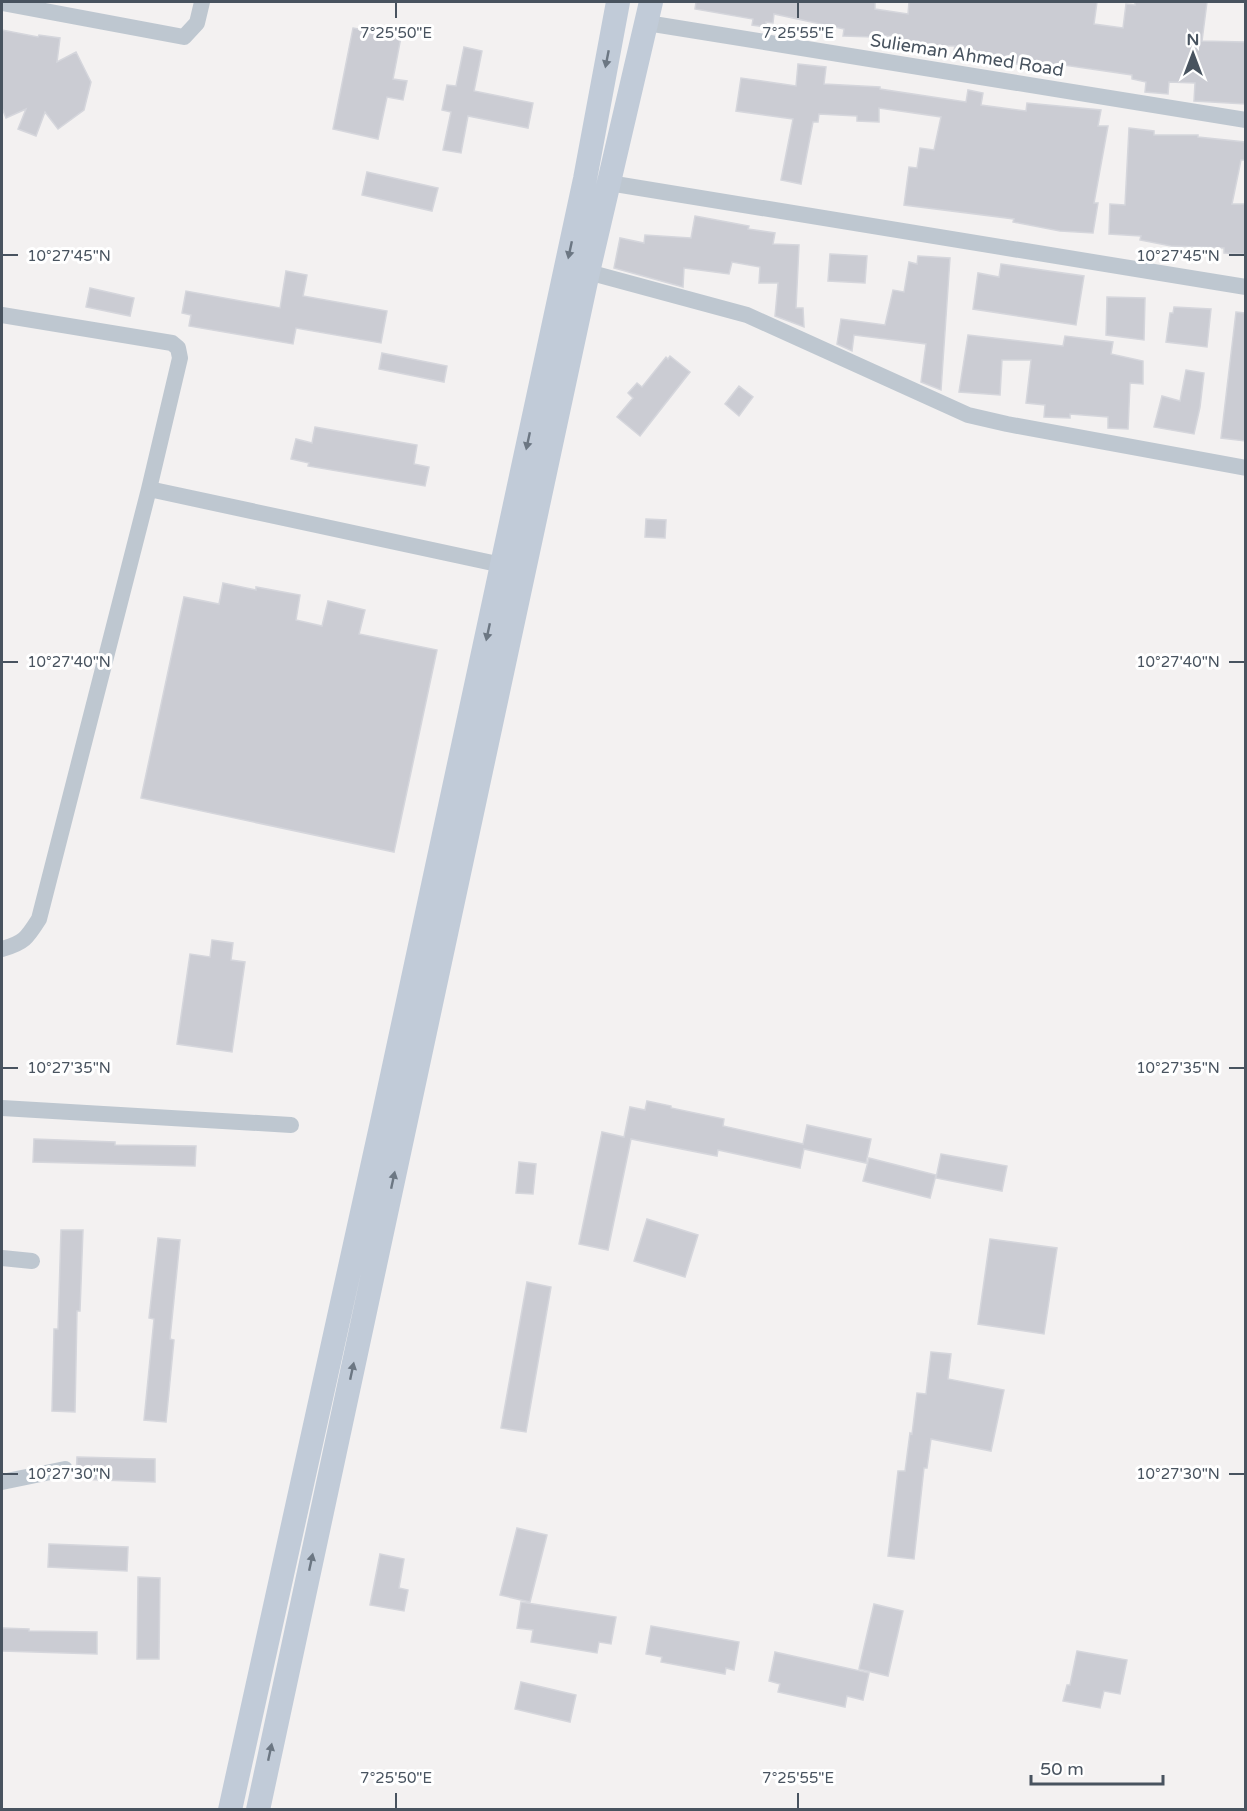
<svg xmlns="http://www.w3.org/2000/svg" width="1247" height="1811" font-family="'Varela Round',sans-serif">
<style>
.building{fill:#cbccd3;stroke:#d5d6dc;stroke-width:1.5}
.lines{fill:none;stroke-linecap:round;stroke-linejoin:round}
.street{stroke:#bec7d0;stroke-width:16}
.secondary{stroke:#c1cbd8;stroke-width:24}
.oneway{fill:#6c7783}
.ticks{fill:none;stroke:#48535f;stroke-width:2}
.labels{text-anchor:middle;stroke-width:6;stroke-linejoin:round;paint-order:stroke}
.street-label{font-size:18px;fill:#48535f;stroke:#fff}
.ticks-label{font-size:15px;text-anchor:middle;fill:#48535f;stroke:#fff;stroke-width:6;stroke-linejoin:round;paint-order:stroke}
</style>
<rect width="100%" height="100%" fill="#f3f1f1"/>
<path class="building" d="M 696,2 L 875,2 L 875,9 L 908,14 L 909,2 L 1097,2 L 1094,24 L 1123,28 L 1126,4 L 1135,5 L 1135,2 L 1207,2 L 1202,41 L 1245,42 L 1245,104 L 1194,101 L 1195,83 L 1169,82 L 1168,94 L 1145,92 L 1146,82 L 1132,79 L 1132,75 L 1057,64 L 1057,69 L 1001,62 L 1001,65 L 975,60 L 977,54 L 954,50 L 955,46 L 900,45 L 900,38 L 874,34 L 874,37 L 843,36 L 844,29 L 774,14 L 773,23 L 766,22 L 766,27 L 752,25 L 753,19 L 695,9 Z
M 353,28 L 401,37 L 393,79 L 407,81 L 403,100 L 387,97 L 378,139 L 333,129 Z
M 2,30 L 38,37 L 39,35 L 60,38 L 57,62 L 76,52 L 91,82 L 84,110 L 58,129 L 45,112 L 36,136 L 18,129 L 26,109 L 6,118 L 2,108 Z
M 464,47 L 482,51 L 474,91 L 533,103 L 528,128 L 468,116 L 461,153 L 443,150 L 451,112 L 442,110 L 447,85 L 456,86 Z
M 798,64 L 826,67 L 824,84 L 880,87 L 880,89 L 966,102 L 968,90 L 983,93 L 981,105 L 1026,111 L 1027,103 L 1101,110 L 1098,126 L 1108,126 L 1094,203 L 1098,203 L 1093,233 L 1060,231 L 1013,222 L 1014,219 L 904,205 L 909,167 L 917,168 L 920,148 L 934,150 L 941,117 L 879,108 L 879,122 L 857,121 L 857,116 L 819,114 L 818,122 L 813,122 L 801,184 L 781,180 L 793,119 L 736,111 L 741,78 L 796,86 Z
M 1129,128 L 1154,131 L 1154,135 L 1198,135 L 1198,137 L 1245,142 L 1245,160 L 1241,160 L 1232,204 L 1245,204 L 1245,254 L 1224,253 L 1224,248 L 1171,246 L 1140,240 L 1141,236 L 1109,234 L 1110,204 L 1125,205 Z
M 367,172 L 438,188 L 432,211 L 362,195 Z
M 695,216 L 749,226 L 748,229 L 775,233 L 773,244 L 799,245 L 796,308 L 803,308 L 804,327 L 775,316 L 778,283 L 759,283 L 760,267 L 732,262 L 729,274 L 684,268 L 683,287 L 614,268 L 620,238 L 644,243 L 645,235 L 691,238 Z
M 830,254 L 867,256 L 865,283 L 828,281 Z
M 918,256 L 950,258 L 941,390 L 921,382 L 926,344 L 854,335 L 852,351 L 837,344 L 841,319 L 885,325 L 893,290 L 904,292 L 909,262 L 917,264 Z
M 1001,264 L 1084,276 L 1076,325 L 973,309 L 978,273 L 999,277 Z
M 286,271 L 307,275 L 303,296 L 387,311 L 381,343 L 296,328 L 293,344 L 189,326 L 191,315 L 182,313 L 186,291 L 280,308 Z
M 90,288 L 134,298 L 130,316 L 86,307 Z
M 1107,297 L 1145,298 L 1144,340 L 1106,335 Z
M 1174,307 L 1211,309 L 1207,347 L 1166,342 L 1170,313 L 1173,313 Z
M 1236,312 L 1245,313 L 1245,441 L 1221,438 Z
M 968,335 L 1063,346 L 1065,336 L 1113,342 L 1111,354 L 1143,361 L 1143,384 L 1130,383 L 1128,429 L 1108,428 L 1108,417 L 1070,414 L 1070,418 L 1044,417 L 1045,405 L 1026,403 L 1031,360 L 1002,360 L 1000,395 L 959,392 Z
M 382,353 L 447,366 L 444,382 L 379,369 Z
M 670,356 L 690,372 L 640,436 L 617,417 L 633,398 L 628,393 L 637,383 L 642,387 L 666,357 L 668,359 Z
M 1186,370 L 1204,373 L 1200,407 L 1194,434 L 1154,427 L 1162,396 L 1180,401 Z
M 739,386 L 753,397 L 739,416 L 725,404 Z
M 315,427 L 417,445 L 414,464 L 429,467 L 425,486 L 308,466 L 309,463 L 291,459 L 296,439 L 312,443 Z
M 646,519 L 666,520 L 665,538 L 645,537 Z
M 223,583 L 256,590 L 256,587 L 300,595 L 296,620 L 322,626 L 328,601 L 365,610 L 359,634 L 437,650 L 394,852 L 141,798 L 184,597 L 219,604 Z
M 212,940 L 233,943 L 231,960 L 245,962 L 232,1052 L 177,1044 L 190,954 L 210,957 Z
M 647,1101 L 671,1106 L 671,1108 L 724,1119 L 723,1126 L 803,1144 L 807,1125 L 871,1139 L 866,1163 L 804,1149 L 800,1168 L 718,1150 L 717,1156 L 631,1139 L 608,1250 L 579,1244 L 602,1132 L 624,1137 L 630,1107 L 645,1110 Z
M 34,1139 L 115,1142 L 115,1145 L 196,1146 L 195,1166 L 33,1162 Z
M 941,1154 L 1007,1166 L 1002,1191 L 936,1178 Z
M 869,1158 L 936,1175 L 930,1198 L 863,1181 Z
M 519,1162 L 536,1164 L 533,1194 L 516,1193 Z
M 647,1219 L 698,1235 L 685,1277 L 634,1261 Z
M 61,1230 L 83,1230 L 80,1311 L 77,1311 L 75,1412 L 52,1411 L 54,1329 L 58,1329 Z
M 158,1238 L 180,1240 L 170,1339 L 174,1340 L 166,1422 L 144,1420 L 154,1319 L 149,1318 Z
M 990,1239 L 1057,1248 L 1044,1334 L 978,1324 Z
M 527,1282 L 551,1287 L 526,1432 L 501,1428 Z
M 931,1352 L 951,1354 L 948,1379 L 1004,1390 L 991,1451 L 931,1439 L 927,1468 L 924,1468 L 914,1559 L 888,1556 L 898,1471 L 905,1471 L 910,1433 L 912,1434 L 917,1393 L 926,1394 Z
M 77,1457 L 155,1459 L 155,1482 L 76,1479 Z
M 517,1528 L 547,1535 L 530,1602 L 500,1595 Z
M 49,1544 L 128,1547 L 127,1571 L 48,1567 Z
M 380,1554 L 404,1559 L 399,1588 L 408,1590 L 404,1611 L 370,1605 Z
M 138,1577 L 160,1578 L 159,1659 L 137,1659 Z
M 521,1602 L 616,1617 L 611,1644 L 599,1642 L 597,1653 L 531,1642 L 533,1630 L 517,1628 Z
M 874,1604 L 903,1611 L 888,1676 L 859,1669 Z
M 651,1626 L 739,1642 L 734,1670 L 726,1668 L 725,1674 L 661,1662 L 662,1657 L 646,1654 Z
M 2,1628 L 29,1629 L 29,1631 L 97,1632 L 97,1654 L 2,1651 Z
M 1077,1651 L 1127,1660 L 1120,1694 L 1104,1691 L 1100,1708 L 1063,1701 L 1067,1685 L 1070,1685 Z
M 775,1652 L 869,1673 L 863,1700 L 847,1696 L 845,1707 L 778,1692 L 780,1684 L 769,1681 Z
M 521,1682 L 576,1695 L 570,1722 L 515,1709 Z"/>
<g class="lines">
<path class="street" d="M 2,3 L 184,37 L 197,23 L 202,2
M 647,23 L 1246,120
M 609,183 L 1246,287
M 588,272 L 747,315 L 968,415 L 1007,424 L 1246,468
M 2,315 L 172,343 L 178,348 L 180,358 L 149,489 L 39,919 C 27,938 24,943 2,949
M 149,489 L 502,565
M 2,1108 L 291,1125
M 2,1258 L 32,1261
M 2,1482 L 65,1469"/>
<path class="secondary" d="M 230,1810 L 384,1113 L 585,179 L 618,2
M 258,1810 L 588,272 L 651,2"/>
</g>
<defs><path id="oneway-solid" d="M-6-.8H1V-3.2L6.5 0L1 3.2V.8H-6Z" transform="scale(1.5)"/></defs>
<g class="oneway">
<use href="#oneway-solid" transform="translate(607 59) rotate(101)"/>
<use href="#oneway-solid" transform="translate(570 250) rotate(102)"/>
<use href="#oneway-solid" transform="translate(528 441) rotate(102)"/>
<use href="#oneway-solid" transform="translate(488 632) rotate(102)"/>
<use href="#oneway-solid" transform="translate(393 1180) rotate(-78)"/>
<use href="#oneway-solid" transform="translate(352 1371) rotate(-78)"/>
<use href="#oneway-solid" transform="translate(311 1562) rotate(-78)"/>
<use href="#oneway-solid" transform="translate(270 1752) rotate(-78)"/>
</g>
<path class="ticks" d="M 396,3 L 396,18M 798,3 L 798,18M 3,255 L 18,255M 1229,255 L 1244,255M 3,662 L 18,662M 1229,662 L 1244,662M 3,1068 L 18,1068M 1229,1068 L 1244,1068M 3,1474 L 18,1474M 1229,1474 L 1244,1474M 396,1793 L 396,1808M 798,1793 L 798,1808"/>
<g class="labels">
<g class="street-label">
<text transform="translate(967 55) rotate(9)" y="6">Sulieman Ahmed Road</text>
</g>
</g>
<g class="ticks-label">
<text x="396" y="38">7°25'50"E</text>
<text x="798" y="38">7°25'55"E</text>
<text x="69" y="261">10°27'45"N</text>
<text x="1178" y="261">10°27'45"N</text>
<text x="69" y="667">10°27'40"N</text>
<text x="1178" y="667">10°27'40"N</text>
<text x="69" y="1073">10°27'35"N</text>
<text x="1178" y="1073">10°27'35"N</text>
<text x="69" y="1479">10°27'30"N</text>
<text x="1178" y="1479">10°27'30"N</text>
<text x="396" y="1783">7°25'50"E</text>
<text x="798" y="1783">7°25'55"E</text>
</g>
<rect width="1247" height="1811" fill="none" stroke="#48535f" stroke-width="6"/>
<g transform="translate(1193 54)" stroke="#ffffff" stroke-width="4.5" paint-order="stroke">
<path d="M0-4.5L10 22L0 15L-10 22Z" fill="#48535f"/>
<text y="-9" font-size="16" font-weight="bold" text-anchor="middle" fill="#48535f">N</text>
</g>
<path d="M1031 1775v9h132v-9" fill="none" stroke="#48535f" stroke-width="3"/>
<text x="1040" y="1775" font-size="18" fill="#48535f" stroke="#ffffff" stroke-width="4.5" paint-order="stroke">50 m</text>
</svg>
